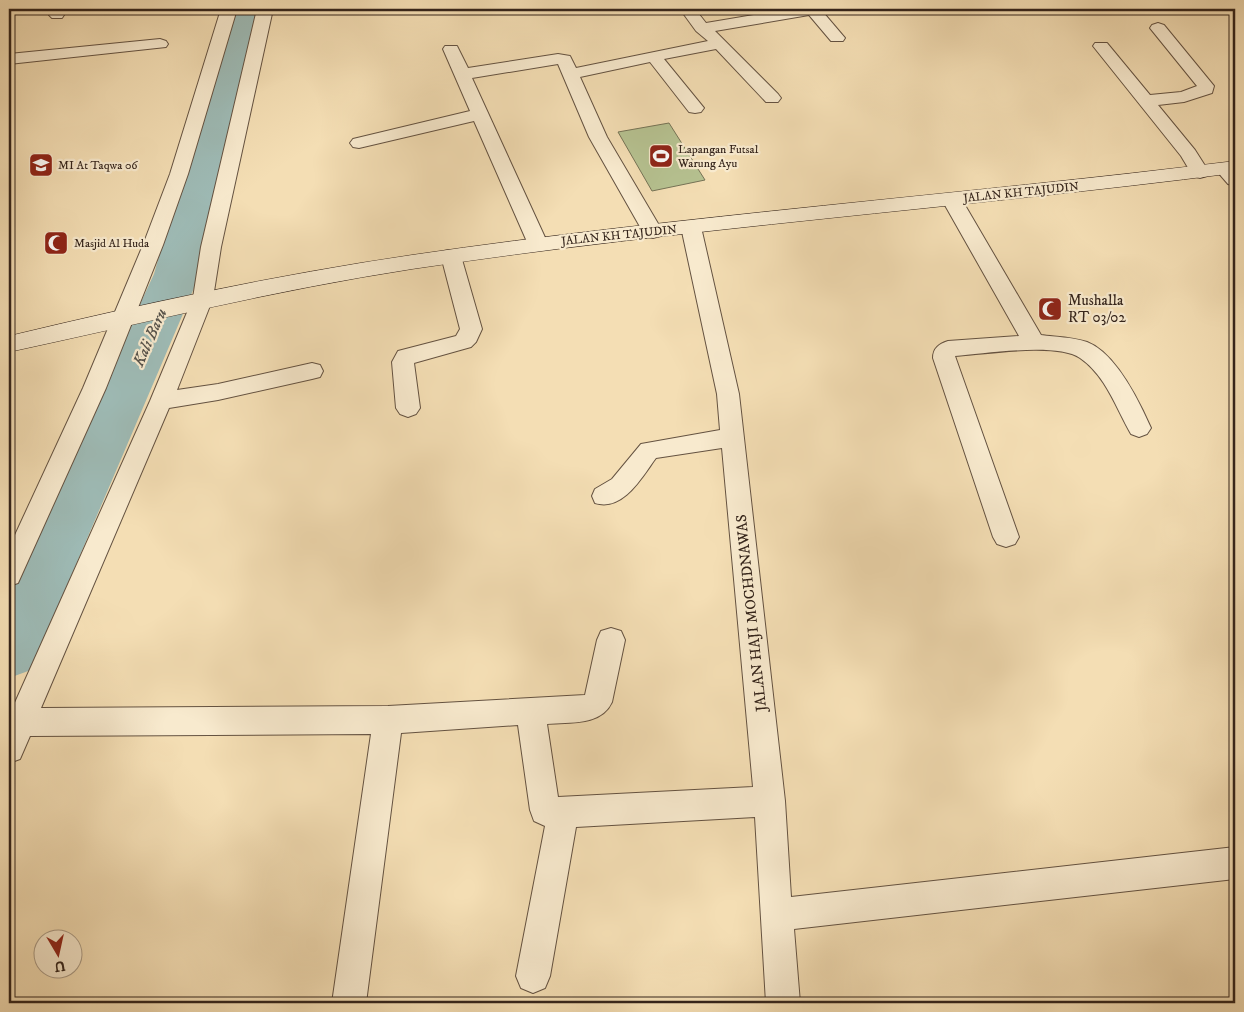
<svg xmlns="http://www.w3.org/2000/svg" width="1244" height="1012" font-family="'IM FELL DW Pica',serif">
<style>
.green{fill:#b6c291;stroke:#757356}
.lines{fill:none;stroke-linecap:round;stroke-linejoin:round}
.river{fill:#9ebbb6;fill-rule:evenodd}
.street-casing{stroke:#645241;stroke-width:2}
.secondary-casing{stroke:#34241b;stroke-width:1}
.street{fill:#f8eace;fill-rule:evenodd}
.secondary{fill:#f8eace;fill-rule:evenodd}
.labels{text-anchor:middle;stroke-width:4.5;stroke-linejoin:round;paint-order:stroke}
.far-poi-label{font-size:12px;fill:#34241b;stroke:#f8eace;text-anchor:start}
.far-street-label{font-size:12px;fill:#34241b;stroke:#f8eace}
.poi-label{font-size:15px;fill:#34241b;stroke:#f8eace;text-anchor:start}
.street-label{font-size:15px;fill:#34241b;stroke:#f8eace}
.water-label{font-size:16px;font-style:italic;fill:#54514a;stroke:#f8eace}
</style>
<rect width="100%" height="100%" fill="#f4deb4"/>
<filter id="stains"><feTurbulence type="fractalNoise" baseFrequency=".004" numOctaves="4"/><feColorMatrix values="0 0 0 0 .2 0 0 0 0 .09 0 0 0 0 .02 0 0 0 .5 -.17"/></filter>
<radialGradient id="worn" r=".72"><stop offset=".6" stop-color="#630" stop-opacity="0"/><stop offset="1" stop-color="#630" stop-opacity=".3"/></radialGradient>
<path class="green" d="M 669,123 L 705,180 L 652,191 L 618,132 Z"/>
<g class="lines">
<path class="river" d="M 228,9 L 262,9 L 200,274 L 31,670 L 9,678 L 9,586 L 154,274 Z"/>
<defs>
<path id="street" d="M 53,9 L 68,9 L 62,18 L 52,18 L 49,15 Z
M 221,9 L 237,9 L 188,174 L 163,245 L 106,388 L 18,583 L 9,586 L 9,548 L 83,388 L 143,245 L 170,174 Z
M 257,9 L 273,9 L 221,247 L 213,298 L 177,390 L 218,384 L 312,363 L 320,365 L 323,371 L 320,377 L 312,379 L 218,400 L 169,408 L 41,708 L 388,706 L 585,695 L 597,640 L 601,631 L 611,628 L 621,631 L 625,640 L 612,702 C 601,726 570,722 547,724 L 558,797 L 753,787 L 722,448 L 656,458 C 642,477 623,512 595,503 L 592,496 L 595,489 L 612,479 L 641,444 L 720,430 L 717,394 L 681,227 L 684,223 L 691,221 L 698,223 L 701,227 L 739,394 L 785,801 L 791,897 L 1235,847 L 1235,879 L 794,929 L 800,1003 L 766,1003 L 755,817 L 576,827 L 550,976 L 545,988 L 533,993 L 521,988 L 516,976 L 545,826 L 534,821 L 530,810 L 518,725 L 401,733 L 366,1003 L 332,1003 L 371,734 L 30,736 L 20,759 L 9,763 L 9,716 L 150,401 L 193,298 L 201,247 Z
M 680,9 L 695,9 L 706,23 L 789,9 L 822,9 L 822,11 L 845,38 L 843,41 L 831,41 L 809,15 L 715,31 L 778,94 L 781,98 L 778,102 L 766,102 L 716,49 L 664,59 L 704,108 L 701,112 L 695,113 L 689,112 L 650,62 L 580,77 L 607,137 L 663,232 L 660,236 L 653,238 L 646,236 L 643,232 L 589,137 L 558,64 L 472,78 L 548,244 L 545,248 L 538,250 L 531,248 L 528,244 L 474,121 L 359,148 L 353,147 L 350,143 L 353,139 L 470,111 L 443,49 L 445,46 L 457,46 L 468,68 L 558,54 L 570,56 L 576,68 L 708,41 L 696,31 Z
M 1158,23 L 1164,25 L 1214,86 L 1212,93 L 1184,102 L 1158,105 L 1195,150 L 1209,172 L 1207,176 L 1200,178 L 1193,176 L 1181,156 L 1093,46 L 1095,43 L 1107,43 L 1150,95 L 1181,92 L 1197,86 L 1150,28 L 1152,25 Z
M 160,39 L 166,41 L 168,44 L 166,47 L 9,64 L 9,54 Z
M 1224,163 L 1231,165 L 1235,170 L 1235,186 L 1228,184 L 1215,169 L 1217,165 Z
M 952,194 L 959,196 L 962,200 L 1041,335 C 1056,337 1072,337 1087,342 C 1116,353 1139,401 1151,428 L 1147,434 L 1139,437 L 1131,434 C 1116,408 1106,376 1080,358 C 1057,342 984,354 955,356 L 1019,537 L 1015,544 L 1006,547 L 997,544 L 993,537 L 933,358 C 933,348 939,344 948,341 L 1019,336 L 942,200 L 945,196 Z
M 451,250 L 458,251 L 461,256 L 482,329 L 476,342 L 471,347 L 414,363 L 420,408 L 416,414 L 408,417 L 400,414 L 396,408 L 392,362 L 398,351 L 456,336 L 460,329 L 441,256 L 444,251 Z"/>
<path id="secondary" d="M 1235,161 L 1235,173 C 961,208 685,228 412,269 C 276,290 143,323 9,352 L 9,336 C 142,304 276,275 412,255 C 685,215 961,195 1235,161 Z"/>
</defs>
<use href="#street" class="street-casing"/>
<use href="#secondary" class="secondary-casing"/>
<use href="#street" class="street"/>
<use href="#secondary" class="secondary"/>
</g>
<defs>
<symbol id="stadium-square" viewBox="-11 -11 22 22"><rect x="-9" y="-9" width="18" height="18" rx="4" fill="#8f2418" stroke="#f8eace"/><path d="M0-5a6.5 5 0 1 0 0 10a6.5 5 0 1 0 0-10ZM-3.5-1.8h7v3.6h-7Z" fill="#fff"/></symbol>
<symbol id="school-square" viewBox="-11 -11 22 22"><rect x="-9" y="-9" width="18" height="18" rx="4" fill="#8f2418" stroke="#f8eace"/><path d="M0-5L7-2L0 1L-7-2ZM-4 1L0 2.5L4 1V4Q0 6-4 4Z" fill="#fff"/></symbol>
<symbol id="mosque-square" viewBox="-11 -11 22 22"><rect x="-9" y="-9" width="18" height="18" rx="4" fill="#8f2418" stroke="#f8eace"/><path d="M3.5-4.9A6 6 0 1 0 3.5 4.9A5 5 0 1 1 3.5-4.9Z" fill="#fff"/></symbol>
</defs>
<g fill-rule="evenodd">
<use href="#stadium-square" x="647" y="142" width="28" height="28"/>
<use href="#school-square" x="27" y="151" width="28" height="28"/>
<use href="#mosque-square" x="42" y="229" width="28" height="28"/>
<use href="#mosque-square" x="1036" y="295" width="28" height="28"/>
</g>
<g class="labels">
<g class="far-poi-label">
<text x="678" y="153">Lapangan Futsal<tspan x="678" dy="14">Warung Ayu</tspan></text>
<text x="58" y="169">MI At Taqwa 06</text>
<text x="74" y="247">Masjid Al Huda</text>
</g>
<g class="far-street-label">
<text transform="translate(1021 192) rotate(-6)" y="4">JALAN KH TAJUDIN</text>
<text transform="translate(619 235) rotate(-6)" y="4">JALAN KH TAJUDIN</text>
</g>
<g class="poi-label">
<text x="1068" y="305">Mushalla<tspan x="1068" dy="17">RT 03/02</tspan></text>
</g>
<g class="street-label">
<text transform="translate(751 613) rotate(-96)" y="5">JALAN HAJI MOCHDNAWAS</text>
</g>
<g class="water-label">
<text transform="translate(149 337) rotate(-66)" y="6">Kali Baru</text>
</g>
</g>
<rect width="1244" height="1012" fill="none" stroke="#f4deb4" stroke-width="30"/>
<rect x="10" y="10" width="1224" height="992" fill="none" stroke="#34241b" stroke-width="2.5"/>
<rect x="15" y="15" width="1214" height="982" fill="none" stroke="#34241b"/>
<g transform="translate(58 954) rotate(171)"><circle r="24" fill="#f8eace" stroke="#aa9b86"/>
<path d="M0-4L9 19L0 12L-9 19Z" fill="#8f2418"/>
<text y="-8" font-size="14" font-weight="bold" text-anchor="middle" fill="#34241b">U</text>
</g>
<rect width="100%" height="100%" filter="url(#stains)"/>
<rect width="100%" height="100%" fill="url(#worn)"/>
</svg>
